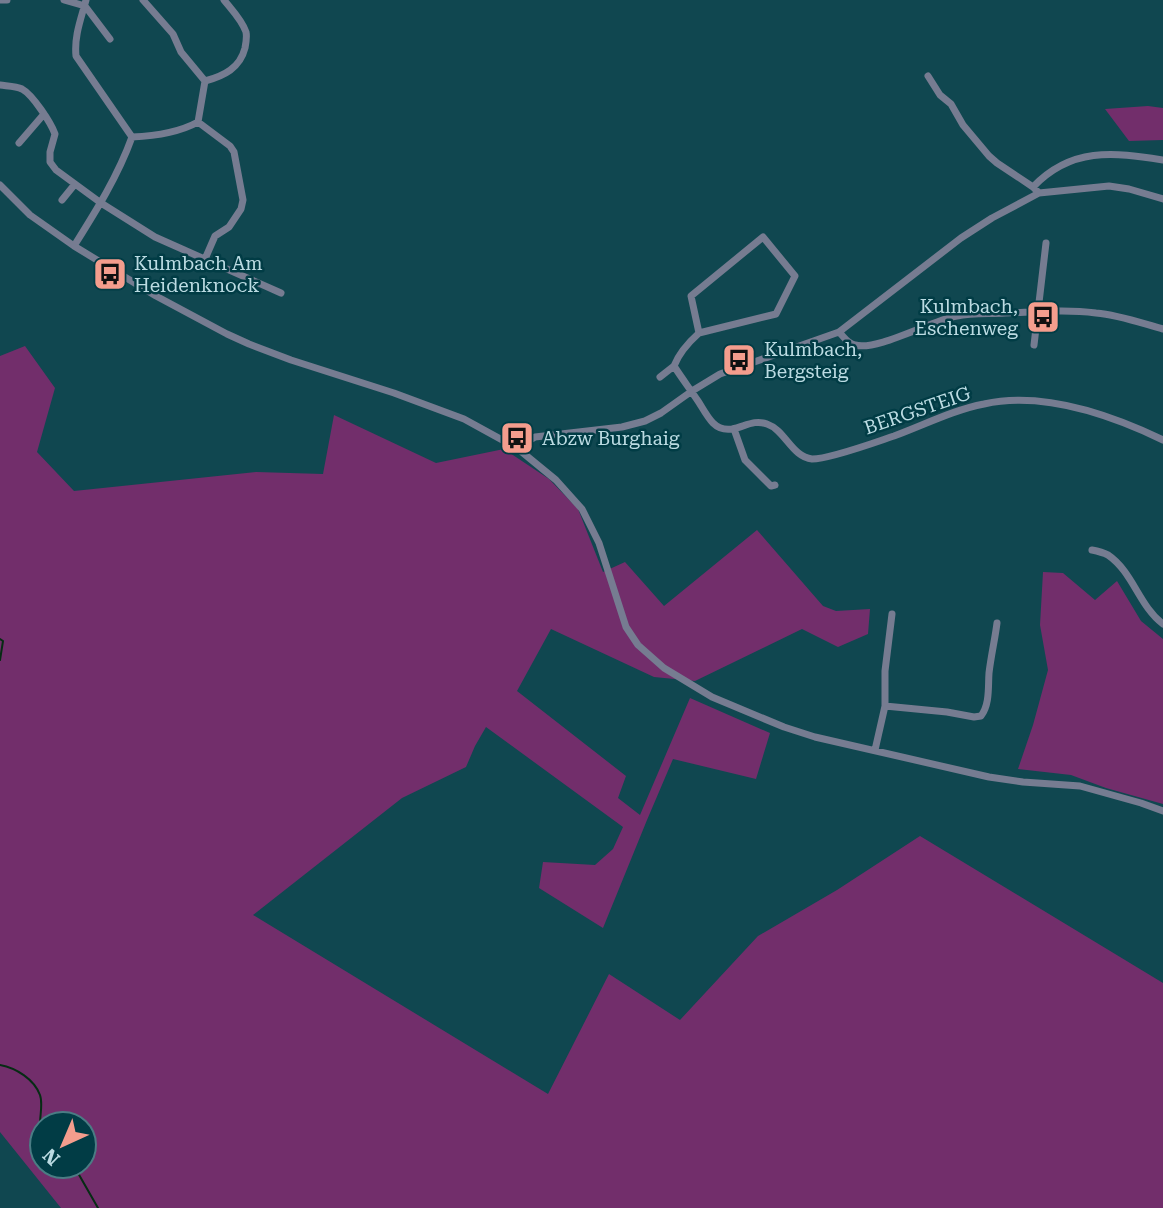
<svg xmlns="http://www.w3.org/2000/svg" width="1163" height="1208" font-family="'Roboto Serif',serif">
<style>
.green{fill:#722e6b;fill-rule:evenodd}
.lines{fill:none;stroke-linecap:round;stroke-linejoin:round}
.stream{stroke:#062c14;stroke-width:2}
.minor{stroke:#767c91;stroke-width:7}
.labels{text-anchor:middle;stroke-width:5;stroke-linejoin:round;paint-order:stroke}
.poi-label{font-size:19px;fill:#bbdbe2;stroke:#013c45;text-anchor:start}
.street-label{font-size:19px;fill:#bbdbe2;stroke:#013c45}
</style>
<rect width="100%" height="100%" fill="#104750"/>
<path class="green" d="M 1148,106 L 1163,108 L 1163,140 L 1129,141 L 1105,109 Z
M 25,346 L 55,388 L 37,452 L 74,491 L 256,472 L 323,474 L 334,415 L 436,463 L 504,449 L 549,479 L 578,509 L 603,572 L 625,562 L 664,606 L 757,530 L 823,606 L 836,611 L 870,609 L 868,634 L 838,647 L 802,629 L 695,681 L 654,677 L 551,629 L 517,691 L 626,776 L 618,798 L 640,815 L 690,698 L 770,733 L 756,779 L 673,759 L 647,820 L 603,928 L 539,888 L 543,862 L 595,865 L 613,849 L 623,827 L 486,727 L 475,746 L 466,767 L 402,798 L 253,915 L 548,1094 L 609,974 L 680,1020 L 758,936 L 837,890 L 920,836 L 1163,983 L 1163,1208 L 61,1208 L 0,1132 L 0,356 ZM 42,1124 L 84,1124 L 84,1166 L 42,1166 Z
M 1043,572 L 1063,573 L 1095,600 L 1117,581 L 1141,621 L 1163,639 L 1163,804 L 1106,788 L 1071,775 L 1018,769 L 1033,725 L 1048,670 L 1040,625 Z"/>
<g class="lines">
<path class="stream" d="M 0,639 L 3,641 L 0,660
M 0,1065 C 16,1068 34,1079 40,1095 C 43,1103 40,1115 40,1124 L 42,1126
M 74,1166 L 98,1208"/>
<path class="minor" d="M 0,0 L 7,0
M 64,0 L 85,6 L 110,39
M 143,0 L 173,34 L 181,52 L 205,81
M 928,76 L 940,95 L 951,104 L 963,125 L 989,156 L 997,163 L 1033,187 L 1039,193
M 205,81 C 224,76 240,68 245,48 C 246,43 247,37 246,32 C 242,20 232,10 224,0
M 0,85 C 7,86 16,86 22,89 C 33,95 51,123 55,134 L 50,152 L 50,162 L 56,170 L 101,203 L 155,237 L 281,293
M 198,122 L 230,146 L 234,152 L 243,200 L 241,209 L 229,227 L 215,236 L 205,259
M 198,122 L 205,81
M 132,137 C 155,136 178,133 198,122
M 19,143 L 44,114
M 0,185 L 30,215 L 74,246 L 156,296 L 227,334 L 249,344 L 291,360 L 394,393 L 464,419 L 517,448 L 556,480 L 582,509 L 599,543 L 626,627 L 638,645 L 664,668 L 712,697 L 784,727 L 815,737 L 989,777 L 1023,782 L 1080,786 L 1141,803 L 1163,811
M 1033,187 C 1071,147 1113,152 1163,160
M 62,200 L 75,184
M 74,246 C 96,211 118,176 132,137 L 76,56 C 74,36 81,19 86,0
M 839,332 C 844,337 848,344 855,345 C 878,351 930,321 957,316 C 972,313 989,314 1005,313 C 1035,312 1066,309 1096,313 C 1119,315 1141,323 1163,329
M 699,333 L 691,296 L 763,237 L 795,276 L 776,314 L 699,333 C 689,342 679,353 674,366 C 681,377 690,389 698,401 C 702,407 707,417 713,423 C 718,428 725,430 732,429 C 744,427 754,419 767,424 C 785,430 792,457 812,459 C 830,459 876,442 894,436 C 924,425 953,410 984,404 C 1043,391 1111,415 1163,440
M 1034,345 L 1046,243
M 660,377 L 674,366
M 734,429 L 745,460 L 771,486 L 775,485
M 517,448 L 535,437 L 622,427 L 645,421 L 661,413 L 692,391 L 720,374 L 839,332 L 961,238 L 992,218 L 1039,193 L 1109,186 L 1129,189 L 1163,199
M 1092,550 C 1097,551 1104,553 1108,555 C 1133,572 1139,606 1163,624
M 885,706 L 947,712 L 974,717 L 981,716 C 990,704 988,687 989,673 C 991,656 995,639 997,623
M 875,750 L 885,706 L 885,671 L 892,614"/>
</g>
<defs>
<symbol id="bus-square" viewBox="-11 -11 22 22"><rect x="-9" y="-9" width="18" height="18" rx="4" fill="#f49d8d" stroke="#013c45"/><path d="M-5-6H5V4H4V6H2V4H-2V6H-4V4H-5ZM-3.5-4V0h7V-4ZM-3.5 1.2v1.5H-2V1.2ZM2 1.2v1.5H3.5V1.2Z" fill="#111"/></symbol>
</defs>
<g fill-rule="evenodd">
<use href="#bus-square" x="91" y="255" width="38" height="38"/>
<use href="#bus-square" x="1024" y="298" width="38" height="38"/>
<use href="#bus-square" x="720" y="341" width="38" height="38"/>
<use href="#bus-square" x="498" y="419" width="38" height="38"/>
</g>
<g class="labels">
<g class="poi-label">
<text x="134" y="270">Kulmbach Am<tspan x="134" dy="22">Heidenknock</tspan></text>
<text x="1018" y="313" text-anchor="end">Kulmbach,<tspan x="1018" dy="22">Eschenweg</tspan></text>
<text x="764" y="356">Kulmbach,<tspan x="764" dy="22">Bergsteig</tspan></text>
<text x="542" y="445">Abzw Burghaig</text>
</g>
<g class="street-label">
<text transform="translate(917 410) rotate(-19)" y="7">BERGSTEIG</text>
</g>
</g>
<g transform="translate(63 1145) rotate(224)"><circle r="33" fill="#013c45" stroke="#4b7c84" stroke-width="2"/>
<path d="M0-5L12 26L0 18L-12 26Z" fill="#f49d8d"/>
<text y="-10" font-size="19" font-weight="bold" text-anchor="middle" fill="#bbdbe2">N</text>
</g>
</svg>
